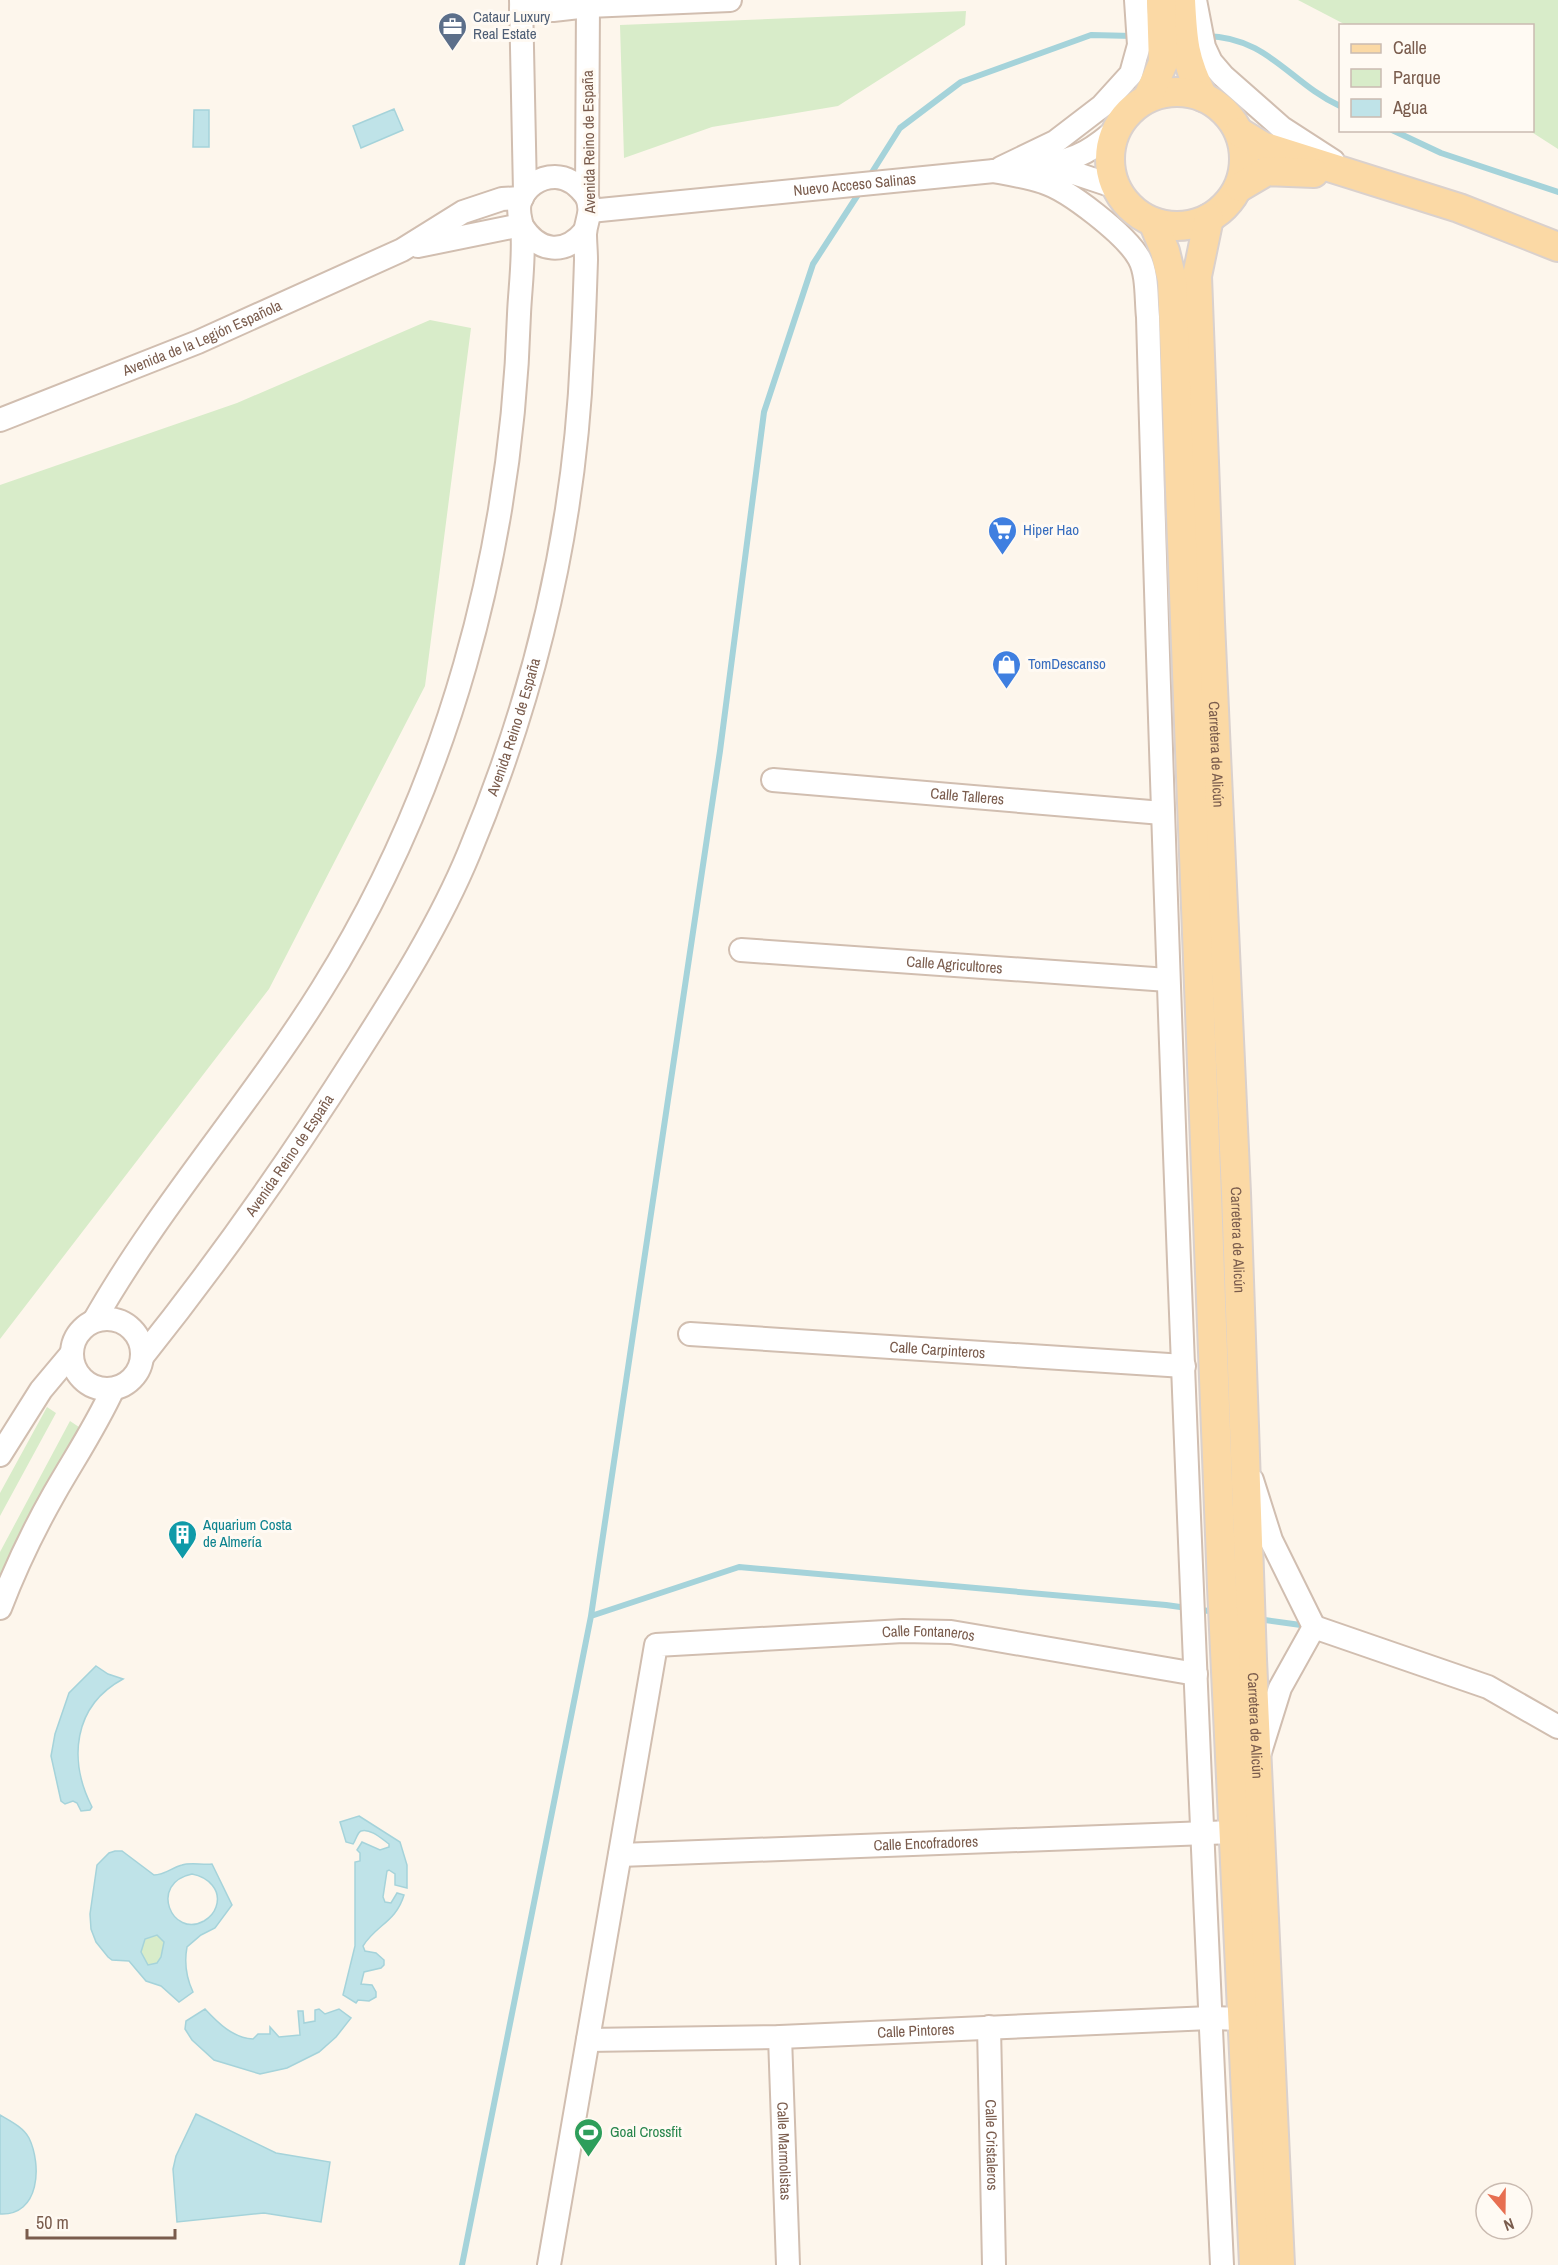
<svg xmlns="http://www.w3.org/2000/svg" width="1558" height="2265" font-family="'Archivo Narrow',sans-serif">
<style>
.green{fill:#d8ecc9}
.water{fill:#bfe3e8;stroke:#a5d3da;stroke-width:1.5;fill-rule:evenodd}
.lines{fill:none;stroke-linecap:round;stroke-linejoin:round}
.stream{stroke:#a5d3da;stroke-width:6}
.minor-casing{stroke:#d1beb0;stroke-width:26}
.major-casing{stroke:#dad1cd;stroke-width:32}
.minor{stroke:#fff;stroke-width:22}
.major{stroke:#fbd9a5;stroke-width:28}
.labels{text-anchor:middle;stroke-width:6;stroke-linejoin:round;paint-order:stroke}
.service-label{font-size:15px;fill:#4e5e75;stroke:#fffaf3;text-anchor:start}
.street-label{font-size:15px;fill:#7a5c4d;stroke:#fffaf3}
.shop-label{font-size:15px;fill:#366cbe;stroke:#fffaf3;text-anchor:start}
.culture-label{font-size:15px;fill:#0d838f;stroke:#fffaf3;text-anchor:start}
.leisure-label{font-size:15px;fill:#27864d;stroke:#fffaf3;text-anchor:start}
</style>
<rect width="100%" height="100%" fill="#fdf6ec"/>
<path class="green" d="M 1298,0 L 1558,0 L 1558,149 L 1530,131 L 1532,130 L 1532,26 L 1346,25 Z
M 966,11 L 965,25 L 838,106 L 712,127 L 624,158 L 620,25 Z
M 430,320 L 471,328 L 425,686 L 269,989 L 0,1339 L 0,485 L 237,403 Z
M 47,1407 L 56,1413 L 0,1516 L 0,1493 Z
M 70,1421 L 79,1427 L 8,1561 L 0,1581 L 0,1552 Z
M 157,1935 L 164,1942 L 161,1957 L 158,1963 L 148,1965 L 141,1952 L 145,1938 Z"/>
<path class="water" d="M 394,109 L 403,130 L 361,148 L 353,126 Z
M 194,110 L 209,110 L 209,147 L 193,147 Z
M 96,1666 L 108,1674 L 123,1679 C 73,1706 68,1760 92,1807 L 90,1810 L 81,1811 L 77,1803 L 73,1801 L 65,1804 L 61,1801 L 51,1756 L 55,1734 L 69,1693 Z
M 359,1816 L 400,1842 L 407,1865 L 407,1888 L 395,1885 L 395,1874 L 389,1870 L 387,1871 L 383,1897 L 385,1902 L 391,1903 L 397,1893 L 404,1895 C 396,1922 376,1925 363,1946 L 365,1951 L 376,1953 L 384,1960 L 384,1965 L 381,1968 L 364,1972 L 361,1984 L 372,1985 L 376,1992 L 376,1997 L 369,2001 L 358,2000 L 356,2003 L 343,1995 L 355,1946 L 355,1862 L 360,1861 L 360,1853 L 357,1850 L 362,1842 L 380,1850 L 389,1847 L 389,1844 C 382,1839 370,1828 361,1831 C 357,1833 356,1840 353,1844 L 346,1842 L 340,1822 Z
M 115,1851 L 122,1851 L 154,1875 C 165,1875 171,1868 182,1865 C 190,1862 202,1865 212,1864 L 232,1905 L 215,1928 L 201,1935 L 187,1947 C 184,1963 186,1977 193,1992 L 179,2002 L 161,1986 L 146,1981 L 129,1961 L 112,1960 L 108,1957 L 96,1942 L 91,1929 L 90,1914 L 97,1865 L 109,1853 ZM 192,1874 C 208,1877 222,1890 216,1907 C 214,1913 209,1918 204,1921 C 172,1939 148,1883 192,1874 ZM 157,1935 L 164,1942 L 161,1957 L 157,1963 L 148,1965 L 141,1952 L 145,1939 Z
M 205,2009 C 218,2023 233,2038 253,2039 L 258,2034 L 270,2034 L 270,2027 L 279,2037 L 300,2035 L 298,2011 L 303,2011 L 304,2023 L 315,2021 L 315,2010 L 319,2009 L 325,2014 L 339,2009 L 351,2018 L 336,2037 L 319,2052 L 287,2068 L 260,2074 L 214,2060 L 192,2040 L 185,2029 L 186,2021 Z
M 196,2114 L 276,2153 L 330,2162 L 321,2222 L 264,2213 L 177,2222 L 173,2169 L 176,2156 Z
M 0,2115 C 10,2121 23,2127 29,2138 C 42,2165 40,2216 0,2214 Z"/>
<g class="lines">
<path class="stream" d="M 1206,36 C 1268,37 1290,83 1340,106
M 1392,130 L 1441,153 L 1558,192
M 869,177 L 900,128 L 961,82 L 1091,35 L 1133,36
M 591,1616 L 739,1567 L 1166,1605 L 1216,1612
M 1258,1619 L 1308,1626
M 462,2265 L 591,1616 L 720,751 L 764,412 L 813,264 L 861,190"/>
<defs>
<g id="minor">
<path d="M 521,0 L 525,192"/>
<path d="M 1195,0 L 1204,47 L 1211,62 L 1223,76 L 1282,128 L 1333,161"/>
<path d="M 521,9 L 553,10 L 588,6 L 730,0"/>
<path d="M 1046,164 C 1078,160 1095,148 1119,127"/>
<path d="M 1001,168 L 1055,142 L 1102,106 L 1131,74 L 1139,45 L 1136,0"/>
<path d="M 994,171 C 1010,174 1028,177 1043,182 C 1069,190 1126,235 1139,258 C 1148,274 1146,300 1148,317 C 1166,966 1191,1616 1222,2265"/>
<path id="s1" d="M 590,211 L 994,171 L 1074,173 L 1116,187"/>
<path d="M 522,226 C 539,253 565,255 585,231"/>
<path d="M 418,246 L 521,225"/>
<path id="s2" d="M 0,420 L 198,342 L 402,250 L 463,212 L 502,199 L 522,198"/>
<path id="s3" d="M 773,780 L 1162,813"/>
<path id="s4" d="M 741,950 L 1168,980"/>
<circle cx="107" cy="1354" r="35"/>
<path d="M 94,1321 C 160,1205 251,1103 322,989 C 448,788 512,550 519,314 C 520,289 525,252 522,228 C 521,219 517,212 520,202 C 525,187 539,177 555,177 C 569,177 579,186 587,197"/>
<path id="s5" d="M 690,1334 L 1184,1366"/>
<path id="s6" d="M 142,1357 C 219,1261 291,1158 357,1054 C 398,990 440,923 469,853 C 535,695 575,526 582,356 C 584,324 585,292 586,260 C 586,251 585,242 585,234 C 586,219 593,214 587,197 L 588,0"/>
<path d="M 0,1455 L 41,1390 L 72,1353"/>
<path d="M 1252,1480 L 1271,1540 L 1314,1627 L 1280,1688 L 1260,1752"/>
<path d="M 0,1608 C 15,1569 33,1531 54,1494 C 74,1459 96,1426 113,1389"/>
<path d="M 1314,1627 L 1488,1687 L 1558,1727"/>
<path id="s7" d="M 620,1855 L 1233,1832"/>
<path id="s8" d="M 989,2027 L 994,2265"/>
<path id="s9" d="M 780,2037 L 788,2265"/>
<path id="s10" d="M 588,2040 L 780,2037 L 1210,2018 L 1243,2019"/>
<path id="s11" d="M 549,2265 L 656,1645 L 903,1631 L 951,1632 L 1196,1674"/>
</g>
<g id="major">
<path d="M 1181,0 C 1183,41 1184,59 1203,97"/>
<circle cx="1177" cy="159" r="67"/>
<path d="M 1148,97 L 1163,63 L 1161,0"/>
<path d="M 1239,132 L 1262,146 L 1459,208 L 1558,247"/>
<path d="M 1240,187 L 1267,171 L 1314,173"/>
<path id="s12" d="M 1209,218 L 1197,276 L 1210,622 L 1236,1193 L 1252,1659 L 1280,2265"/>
<path d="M 1153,222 L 1165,251 L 1172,280 L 1222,1587 L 1254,2265"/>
</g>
</defs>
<use href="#minor" class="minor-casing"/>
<use href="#major" class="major-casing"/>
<use href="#minor" class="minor"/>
<use href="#major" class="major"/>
</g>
<defs>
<symbol id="office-pin" viewBox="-11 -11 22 30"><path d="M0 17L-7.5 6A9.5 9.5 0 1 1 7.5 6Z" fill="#5c6f8a" stroke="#fffaf3"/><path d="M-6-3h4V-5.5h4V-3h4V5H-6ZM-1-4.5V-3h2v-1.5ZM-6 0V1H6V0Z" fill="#fff"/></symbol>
<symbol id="supermarket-pin" viewBox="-11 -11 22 30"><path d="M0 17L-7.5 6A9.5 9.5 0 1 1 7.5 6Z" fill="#3f7fe0" stroke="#fffaf3"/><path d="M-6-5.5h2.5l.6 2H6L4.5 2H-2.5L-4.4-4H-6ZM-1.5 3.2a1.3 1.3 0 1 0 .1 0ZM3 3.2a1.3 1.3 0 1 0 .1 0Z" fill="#fff"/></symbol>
<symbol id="shop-pin" viewBox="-11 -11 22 30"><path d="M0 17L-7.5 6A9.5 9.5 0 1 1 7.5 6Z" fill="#3f7fe0" stroke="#fffaf3"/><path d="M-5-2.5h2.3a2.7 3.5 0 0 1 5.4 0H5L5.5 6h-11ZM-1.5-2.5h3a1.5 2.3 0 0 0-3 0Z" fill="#fff"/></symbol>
<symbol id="building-pin" viewBox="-11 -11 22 30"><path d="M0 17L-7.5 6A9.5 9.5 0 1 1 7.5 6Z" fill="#0f9aa8" stroke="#fffaf3"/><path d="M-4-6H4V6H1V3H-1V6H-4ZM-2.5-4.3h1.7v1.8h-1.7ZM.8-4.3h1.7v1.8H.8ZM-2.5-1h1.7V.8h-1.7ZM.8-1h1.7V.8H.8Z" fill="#fff"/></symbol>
<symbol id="stadium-pin" viewBox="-11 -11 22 30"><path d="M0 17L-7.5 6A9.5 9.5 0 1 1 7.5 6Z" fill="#2e9e5b" stroke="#fffaf3"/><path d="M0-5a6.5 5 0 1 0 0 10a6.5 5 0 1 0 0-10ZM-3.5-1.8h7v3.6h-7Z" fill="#fff"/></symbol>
</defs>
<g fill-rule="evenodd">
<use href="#office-pin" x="436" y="10" width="33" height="45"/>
<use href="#supermarket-pin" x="986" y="514" width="33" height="45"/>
<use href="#shop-pin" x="990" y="648" width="33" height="45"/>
<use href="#building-pin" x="166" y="1518" width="33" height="45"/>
<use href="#stadium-pin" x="572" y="2116" width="33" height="45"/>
</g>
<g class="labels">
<g class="service-label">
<text x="473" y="22">Cataur Luxury<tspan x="473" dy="17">Real Estate</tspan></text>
</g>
<g class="street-label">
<text transform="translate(589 142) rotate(-91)" y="5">Avenida Reino de España</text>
<text dy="5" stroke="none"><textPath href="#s1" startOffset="266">Nuevo Acceso Salinas</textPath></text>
<text dy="5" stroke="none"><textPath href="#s2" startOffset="218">Avenida de la Legión Española</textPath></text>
<text dy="5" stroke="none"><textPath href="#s6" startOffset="736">Avenida Reino de España</textPath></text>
<text dy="5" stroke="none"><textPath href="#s12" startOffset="538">Carretera de Alicún</textPath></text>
<text dy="5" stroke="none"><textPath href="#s3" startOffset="195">Calle Talleres</textPath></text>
<text dy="5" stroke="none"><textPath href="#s4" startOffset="214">Calle Agricultores</textPath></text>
<text dy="5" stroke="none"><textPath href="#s6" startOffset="250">Avenida Reino de España</textPath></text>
<text dy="5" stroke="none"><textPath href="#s12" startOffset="1024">Carretera de Alicún</textPath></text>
<text dy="5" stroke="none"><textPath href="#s5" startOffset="248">Calle Carpinteros</textPath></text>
<text dy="5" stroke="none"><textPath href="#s11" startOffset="902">Calle Fontaneros</textPath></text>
<text dy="5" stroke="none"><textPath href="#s12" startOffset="1510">Carretera de Alicún</textPath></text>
<text dy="5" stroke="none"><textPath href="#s7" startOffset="306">Calle Encofradores</textPath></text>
<text dy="5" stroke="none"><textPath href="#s10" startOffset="328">Calle Pintores</textPath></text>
<text dy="5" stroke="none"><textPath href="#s8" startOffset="118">Calle Cristaleros</textPath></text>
<text dy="5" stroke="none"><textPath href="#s9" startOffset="114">Calle Marmolistas</textPath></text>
</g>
<g class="shop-label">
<text x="1023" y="535">Hiper Hao</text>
<text x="1028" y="669">TomDescanso</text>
</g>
<g class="culture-label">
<text x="203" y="1530">Aquarium Costa<tspan x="203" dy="17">de Almería</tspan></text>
</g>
<g class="leisure-label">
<text x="610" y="2137">Goal Crossfit</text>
</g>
</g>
<rect x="1339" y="24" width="195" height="108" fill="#fffaf3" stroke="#cabbb1" stroke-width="1.5"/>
<rect x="1351" y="44" width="30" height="9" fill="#fbd9a5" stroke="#cabbb1" stroke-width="1.5"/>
<text x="1393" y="54" font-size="18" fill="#7a5c4d">Calle</text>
<rect x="1351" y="69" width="30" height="18" fill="#d8ecc9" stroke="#cabbb1" stroke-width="1.5"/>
<text x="1393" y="84" font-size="18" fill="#7a5c4d">Parque</text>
<rect x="1351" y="99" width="30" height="18" fill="#bfe3e8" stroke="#cabbb1" stroke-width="1.5"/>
<text x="1393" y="114" font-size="18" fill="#7a5c4d">Agua</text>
<g transform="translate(1504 2211) rotate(160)"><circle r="28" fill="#fffaf3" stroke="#cabbb1" stroke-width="1.5"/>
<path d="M0-4.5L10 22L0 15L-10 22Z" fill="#e76f51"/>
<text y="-9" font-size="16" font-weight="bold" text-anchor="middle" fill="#7a5c4d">N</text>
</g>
<path d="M27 2229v9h148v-9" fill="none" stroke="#7a5c4d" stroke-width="3"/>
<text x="36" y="2229" font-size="18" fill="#7a5c4d" stroke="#fffaf3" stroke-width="4.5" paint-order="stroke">50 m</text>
</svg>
